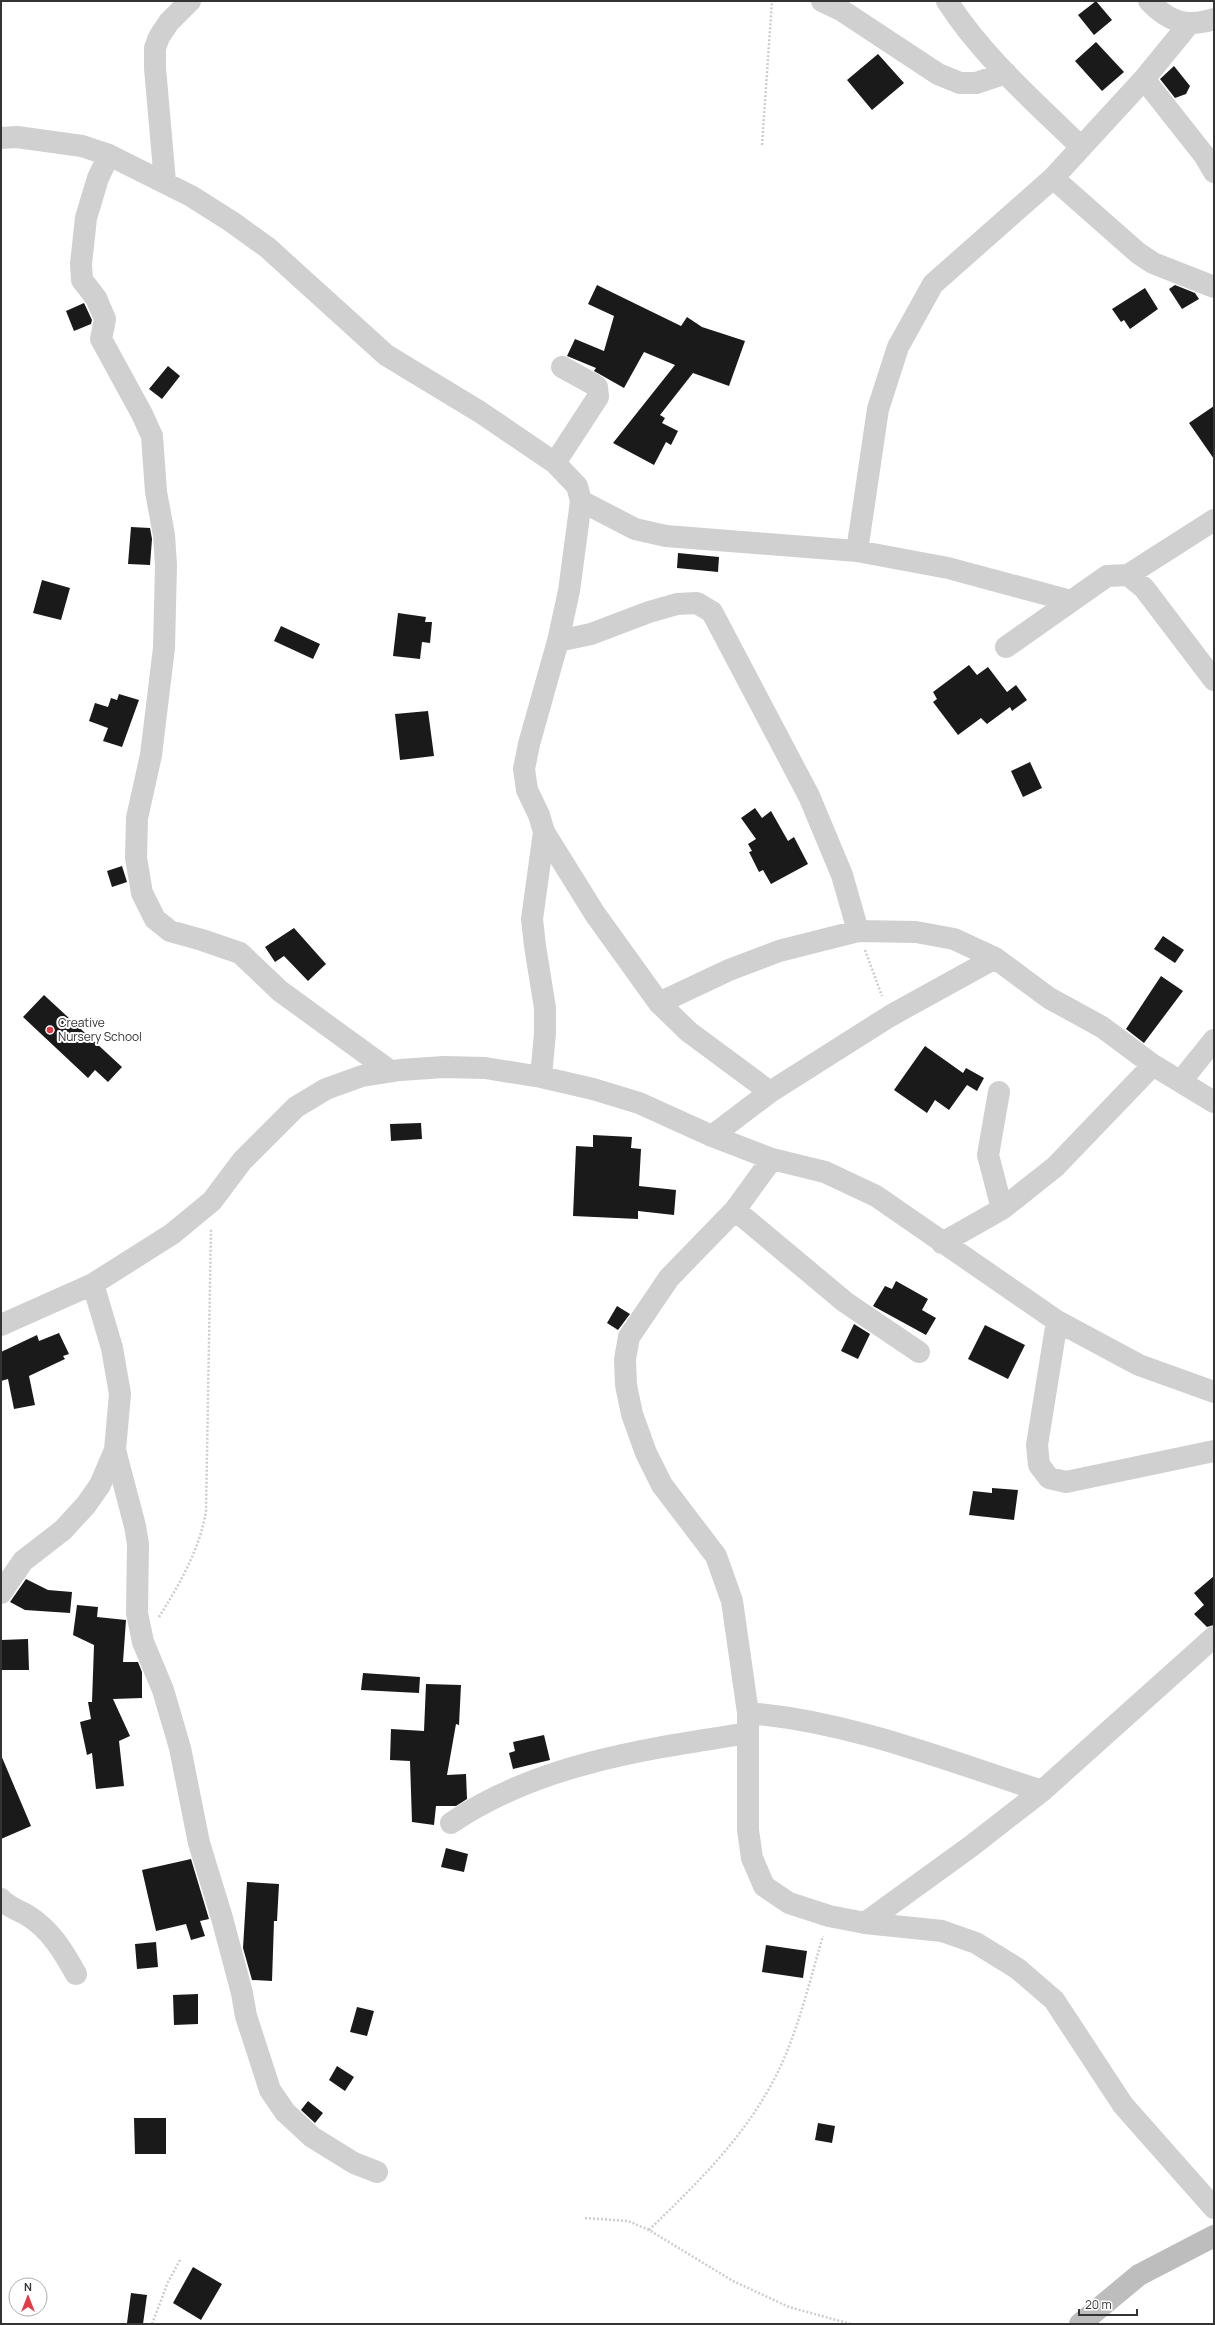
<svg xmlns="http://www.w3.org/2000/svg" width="1215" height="2325" font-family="Manrope,sans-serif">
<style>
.building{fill:#1a1a1a}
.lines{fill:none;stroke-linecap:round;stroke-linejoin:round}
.path{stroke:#cdcdcd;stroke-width:2.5;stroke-dasharray:2 2;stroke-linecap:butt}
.street{stroke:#d0d0d0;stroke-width:22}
.secondary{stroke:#bdbdbd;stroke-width:22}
.poi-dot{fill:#e63946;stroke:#fff;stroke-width:1.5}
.labels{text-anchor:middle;stroke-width:4;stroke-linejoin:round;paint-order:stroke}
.poi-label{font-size:12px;fill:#333;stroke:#fff;text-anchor:start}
</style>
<rect width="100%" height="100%" fill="#fff"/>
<path class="building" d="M 1096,1 L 1112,20 L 1094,35 L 1078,15 Z
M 1096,42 L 1124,72 L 1102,91 L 1075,61 Z
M 878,54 L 904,83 L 872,110 L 847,80 Z
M 1174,66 L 1190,86 L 1186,94 L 1175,98 L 1160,79 Z
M 597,285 L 681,326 L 687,317 L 702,327 L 745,341 L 729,386 L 693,373 L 660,415 L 665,418 L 662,423 L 678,431 L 671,445 L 666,442 L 654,465 L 613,443 L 675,365 L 644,352 L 624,388 L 594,371 L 596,368 L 567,356 L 575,339 L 604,351 L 614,316 L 588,304 Z
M 1175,285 L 1195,293 L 1199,299 L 1182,309 L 1169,289 Z
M 1145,288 L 1158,309 L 1130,329 L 1124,320 L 1121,322 L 1112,309 Z
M 84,303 L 92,320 L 91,324 L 74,331 L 66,311 Z
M 168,366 L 180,376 L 162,399 L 149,389 Z
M 1214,406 L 1214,459 L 1189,423 Z
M 131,527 L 150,528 L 152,539 L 150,565 L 128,564 Z
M 678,553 L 719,557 L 718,572 L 677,568 Z
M 42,580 L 70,588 L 61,620 L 33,613 Z
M 398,613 L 426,617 L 425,622 L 432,622 L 430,643 L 422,642 L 420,659 L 393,656 Z
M 281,626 L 320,644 L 313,659 L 274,641 Z
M 969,665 L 977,675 L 988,667 L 1007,692 L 1016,685 L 1027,700 L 1012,711 L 1010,707 L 987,724 L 981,718 L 958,735 L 933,702 L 937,699 L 933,692 Z
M 119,694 L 139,700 L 122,747 L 103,741 L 108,728 L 89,721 L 95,703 L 108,707 L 111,698 L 117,700 Z
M 428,711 L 434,756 L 400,760 L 395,714 Z
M 1030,762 L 1042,788 L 1023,797 L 1011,771 Z
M 755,808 L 762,818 L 771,811 L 788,841 L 794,837 L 808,864 L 771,884 L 763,870 L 759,872 L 749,852 L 752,851 L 748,844 L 756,839 L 741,818 Z
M 122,866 L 127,882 L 112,887 L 107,871 Z
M 294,928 L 326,964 L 308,981 L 284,956 L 275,962 L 265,947 Z
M 1163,936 L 1184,950 L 1175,963 L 1154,949 Z
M 1161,976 L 1183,991 L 1144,1043 L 1126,1029 Z
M 44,995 L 122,1067 L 108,1082 L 95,1070 L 88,1078 L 23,1017 Z
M 925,1046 L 963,1073 L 966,1068 L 984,1078 L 977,1091 L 967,1085 L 949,1110 L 935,1100 L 927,1113 L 894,1090 Z
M 421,1123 L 422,1139 L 391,1141 L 390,1124 Z
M 593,1135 L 632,1137 L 631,1148 L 641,1149 L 639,1186 L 676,1190 L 674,1215 L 638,1211 L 638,1219 L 573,1216 L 576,1146 L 593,1147 Z
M 896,1281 L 928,1299 L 922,1310 L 936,1318 L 926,1335 L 873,1306 L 885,1286 L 892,1289 Z
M 617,1306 L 630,1314 L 618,1330 L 607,1323 Z
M 854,1324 L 870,1334 L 858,1359 L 841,1351 Z
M 985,1325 L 1025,1345 L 1008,1379 L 968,1359 Z
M 59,1333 L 69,1354 L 63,1356 L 65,1359 L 29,1376 L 35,1405 L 14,1409 L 8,1379 L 1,1381 L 1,1352 L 37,1335 L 39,1341 Z
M 992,1488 L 1018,1490 L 1014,1520 L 969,1515 L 973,1491 L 992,1493 Z
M 1214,1576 L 1214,1625 L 1207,1627 L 1194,1614 L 1204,1605 L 1194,1593 Z
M 26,1579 L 48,1590 L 72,1592 L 70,1613 L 25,1610 L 10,1602 Z
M 77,1605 L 98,1607 L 97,1617 L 126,1620 L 123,1662 L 138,1662 L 142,1672 L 142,1698 L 113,1699 L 130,1736 L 119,1741 L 124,1786 L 96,1789 L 92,1753 L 87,1755 L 80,1722 L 91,1719 L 88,1702 L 92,1702 L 94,1645 L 73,1635 Z
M 28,1639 L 29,1670 L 1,1670 L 1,1640 Z
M 363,1673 L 420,1677 L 419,1693 L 361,1690 Z
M 426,1684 L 461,1685 L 459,1725 L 456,1724 L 447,1775 L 466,1774 L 467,1799 L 456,1806 L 436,1806 L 434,1825 L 412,1822 L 410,1761 L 390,1760 L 391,1729 L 424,1731 Z
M 544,1735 L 550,1760 L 513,1769 L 509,1753 L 515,1751 L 513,1742 Z
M 1,1755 L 31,1826 L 1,1839 Z
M 446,1848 L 468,1854 L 464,1872 L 441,1867 Z
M 191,1859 L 209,1919 L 200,1921 L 205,1936 L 191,1940 L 186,1924 L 156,1931 L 142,1870 Z
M 247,1882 L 279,1884 L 277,1921 L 274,1921 L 272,1981 L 252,1980 L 243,1948 Z
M 156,1942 L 158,1967 L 137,1969 L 135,1944 Z
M 766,1945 L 807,1951 L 803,1978 L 762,1972 Z
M 198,1994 L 198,2024 L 174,2025 L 173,1995 Z
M 357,2007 L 374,2011 L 367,2036 L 350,2032 Z
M 337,2066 L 354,2077 L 345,2091 L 329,2080 Z
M 308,2101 L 323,2113 L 315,2123 L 301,2110 Z
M 134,2118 L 166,2118 L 166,2154 L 135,2154 Z
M 818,2123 L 835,2126 L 832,2143 L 815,2140 Z
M 193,2267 L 222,2284 L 201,2320 L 173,2303 Z
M 131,2293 L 147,2295 L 143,2324 L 127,2323 Z"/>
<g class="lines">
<path class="path" d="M 762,145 L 772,1
M 865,950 L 882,996
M 159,1617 C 179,1585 200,1549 206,1511 L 211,1229
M 585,2218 L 628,2221 L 649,2230 L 733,2281 L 789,2307 L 851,2324
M 649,2230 C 695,2185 738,2144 770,2087 C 796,2041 808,1986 823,1936
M 152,2324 L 168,2282 L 180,2260"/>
<path class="street" d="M 822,1 L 841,10 L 938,74 L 960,83 L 976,83 L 1006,73
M 947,1 C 983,57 1034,101 1081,147
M 1149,1 C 1169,22 1186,28 1214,19
M 1144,79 L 1204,155 L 1214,172
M 1,138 L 17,137 L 82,146 L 109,155 L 191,196 L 232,222 L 268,248 L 386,355 L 480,412 L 555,463 L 577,486 L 581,501 L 569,591 L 558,641 L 529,744 L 524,769 L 527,790 L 539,815 L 544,832 L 532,919 L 535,946 L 545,1008 L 545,1033 L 541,1077
M 109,155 L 98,178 L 86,218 L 81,264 L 82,280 L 96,298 L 105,319 L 101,339 L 142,414 L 152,436 L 156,492 L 164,535 L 166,565 L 164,648 L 151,755 L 137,818 L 136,858 L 142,893 L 155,919 L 170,931 L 202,940 L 240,953 L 280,991 L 390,1071
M 1053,178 L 1138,253 L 1153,263 L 1214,287
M 165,182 L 155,68 L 155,48 L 159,37 L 169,22 L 190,1
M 555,463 L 598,397 L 597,387 L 593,384 L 562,367
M 581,501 L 635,529 L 666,536 L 857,551 L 948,568 L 1071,601
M 857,551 L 878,409 L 898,347 L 933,284 L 1053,178 L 1144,79 L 1189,24
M 1128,575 L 1214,520
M 558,641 L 591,634 L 649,612 L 677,604 L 697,603 L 712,612 L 809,796 L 842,875 L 858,931
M 1006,647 L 1107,576 L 1128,575 L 1144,588 L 1214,680
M 544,832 L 595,914 L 659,1003 L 689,1032 L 770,1092
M 659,1003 L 729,970 L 779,951 L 858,931 L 916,932 L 954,939 L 995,958 L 1049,998 L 1102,1027 L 1153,1065 L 1214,1102
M 1181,1081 L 1214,1040
M 999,1092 L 988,1155 L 1002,1209
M 712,1136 L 770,1092 L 890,1016 L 995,958
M 772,1159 L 735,1210 L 669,1278 L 629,1337 L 625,1359 L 626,1385 L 632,1414 L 646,1453 L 662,1485 L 716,1556 L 732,1601 L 748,1713 L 748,1830 L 752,1858 L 764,1886 L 789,1903 L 829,1916 L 865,1923 L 942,1931 L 976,1943 L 1018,1969 L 1054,2000 L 1123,2105 L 1214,2208
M 735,1210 L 845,1302 L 919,1352
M 942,1243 L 1002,1209 L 1055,1167 L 1153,1065
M 1057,1321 L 1037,1445 L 1039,1465 L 1049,1478 L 1066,1482 L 1214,1451
M 1,1325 L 93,1284 L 172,1234 L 212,1201 L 242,1161 L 296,1107 L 326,1089 L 362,1076 L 400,1070 L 444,1067 L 485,1068 L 541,1077 L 593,1089 L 639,1103 L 712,1136 L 772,1159 L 825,1172 L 876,1196 L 1057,1321 L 1139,1365 L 1214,1392
M 115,1450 L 135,1526 L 138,1544 L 137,1613 L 143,1642 L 163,1690 L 180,1748 L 199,1843 L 222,1918 L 242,1993 L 246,2016 L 270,2090 L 285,2112 L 312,2137 L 354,2163 L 377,2172
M 1,1593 L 23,1561 L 63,1530 L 86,1505 L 100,1485 L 115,1450 L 120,1394 L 112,1348 L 93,1284
M 748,1713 C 849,1721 946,1760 1042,1791
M 451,1823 C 537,1764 646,1749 748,1733
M 1,1899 C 8,1907 18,1910 27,1915 C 51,1930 63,1951 76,1974
M 865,1923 L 970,1847 L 1042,1791 L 1214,1637"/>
<path class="secondary" d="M 1080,2324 L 1139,2275 L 1214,2236"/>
</g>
<circle class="poi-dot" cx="50" cy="1030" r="4"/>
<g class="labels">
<g class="poi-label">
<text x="58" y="1027">Creative<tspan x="58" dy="14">Nursery School</tspan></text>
</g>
</g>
<rect width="1215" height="2325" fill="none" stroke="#333333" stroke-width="4"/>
<g transform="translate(28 2297)"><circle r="19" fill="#ffffff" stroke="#adadad"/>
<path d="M0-3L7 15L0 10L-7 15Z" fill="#e63946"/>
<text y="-6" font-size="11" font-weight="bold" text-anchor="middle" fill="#333333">N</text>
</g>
<path d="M1079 2309v6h58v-6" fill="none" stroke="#333333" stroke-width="2"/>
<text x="1085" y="2309" font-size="12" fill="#333333" stroke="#ffffff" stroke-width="3" paint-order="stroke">20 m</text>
</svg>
